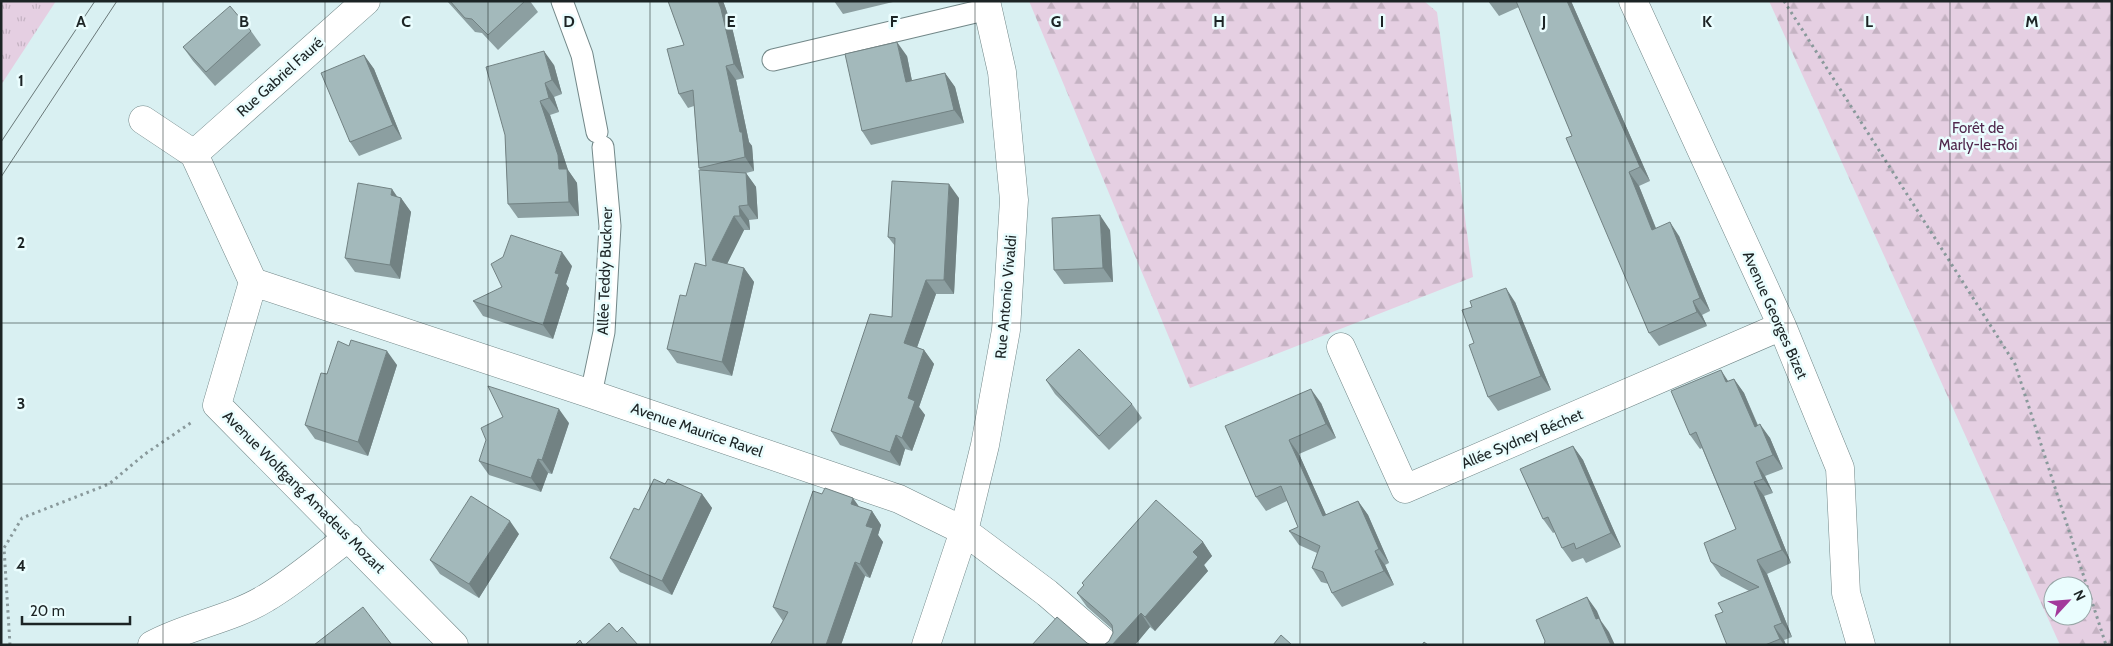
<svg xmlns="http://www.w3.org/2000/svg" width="2113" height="646" font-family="Cabin,sans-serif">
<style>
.grass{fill:url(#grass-tufts)}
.forest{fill:url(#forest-firs);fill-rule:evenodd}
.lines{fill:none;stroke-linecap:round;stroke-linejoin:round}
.service-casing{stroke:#728788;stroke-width:23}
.minor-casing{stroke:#728788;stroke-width:29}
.path{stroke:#89999b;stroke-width:3;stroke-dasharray:2.5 4;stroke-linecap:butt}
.service{stroke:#fff;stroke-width:21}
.minor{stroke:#fff;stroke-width:28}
.tram{stroke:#697778;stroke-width:1}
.wall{fill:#8c9fa1}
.shaded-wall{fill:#728283}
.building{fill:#a3b9bb;stroke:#728283}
.grid{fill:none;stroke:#1c2425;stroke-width:1;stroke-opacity:0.55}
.labels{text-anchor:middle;stroke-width:5;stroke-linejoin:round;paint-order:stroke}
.street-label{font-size:15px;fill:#1c2425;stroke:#eafdfe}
.park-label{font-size:15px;fill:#51284d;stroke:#eafdfe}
.grid-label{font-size:16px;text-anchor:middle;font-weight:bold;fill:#1c2425;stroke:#eafdfe;stroke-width:5;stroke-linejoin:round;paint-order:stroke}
</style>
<defs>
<pattern id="grass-tufts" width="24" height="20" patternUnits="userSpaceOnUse" patternTransform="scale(1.25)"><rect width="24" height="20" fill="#e5cfe2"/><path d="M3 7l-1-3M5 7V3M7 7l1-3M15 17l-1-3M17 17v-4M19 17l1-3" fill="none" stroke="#c4b2c2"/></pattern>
<pattern id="forest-firs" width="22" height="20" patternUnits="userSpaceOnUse" patternTransform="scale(1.25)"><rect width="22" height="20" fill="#e5cfe2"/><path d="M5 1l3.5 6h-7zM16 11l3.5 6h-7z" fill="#c4b2c2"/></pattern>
</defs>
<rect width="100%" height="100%" fill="#d9f0f2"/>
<path class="grass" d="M 1,1 L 56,1 L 1,85 Z"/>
<path class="forest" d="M 1029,1 L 1424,1 L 1437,12 L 1473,277 L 1190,388 Z
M 1769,1 L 2112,1 L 2112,645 L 2060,645 ZM 2053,586 L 2083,586 L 2083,616 L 2053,616 Z"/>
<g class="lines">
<defs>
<path id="service" d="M 562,1 L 582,55 L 597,132
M 773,60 L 988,9
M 591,394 L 604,332 L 610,226 L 603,147"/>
<path id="minor" d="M 1633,1 L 1782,326 L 1840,468 L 1846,593 L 1861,645
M 143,120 L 194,154 L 253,282 L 217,405 L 454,645
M 194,154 L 366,1
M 253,282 L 591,394 L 899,499 L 964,531 L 1047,593 L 1107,645
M 1341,347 L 1405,489 L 1782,326
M 152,645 C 186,626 232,619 266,598 C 295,581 322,557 349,537
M 926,645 L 964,531 L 985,445 L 1006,330 L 1014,200 L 1002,72 L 986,1"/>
</defs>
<use href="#service" class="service-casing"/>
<use href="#minor" class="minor-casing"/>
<path class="path" d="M 1784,1 L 2015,364 L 2106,645
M 10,645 L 4,548 L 22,518 L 109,484 L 145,454 L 192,422"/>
<use href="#service" class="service"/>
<use href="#minor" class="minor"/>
<path class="tram" d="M 1,142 L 95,1
M 1,177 L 117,1"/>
</g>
<path class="wall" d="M 447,1 L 530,1 L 538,12 L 498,50 L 482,33 L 475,32 Z
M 668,1 L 723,1 L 731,23 L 744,78 L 736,80 L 749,142 L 752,146 L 754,171 L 746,173 L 756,187 L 758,219 L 749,220 L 750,230 L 744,230 L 727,264 L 744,268 L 754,282 L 732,376 L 677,363 L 667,349 L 686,296 L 706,266 L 701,171 L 699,168 L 694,106 L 688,108 L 679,94 L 684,45 Z
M 834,1 L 893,1 L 893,2 L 843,14 Z
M 1488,1 L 1571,1 L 1650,181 L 1639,186 L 1656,228 L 1679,236 L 1710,311 L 1702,315 L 1707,326 L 1659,346 L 1649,333 L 1572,136 L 1519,7 L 1499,16 Z
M 251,31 L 261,45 L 215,86 L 193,61 L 183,47 Z
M 364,55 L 374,69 L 402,139 L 359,156 L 350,142 Z
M 907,56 L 912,81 L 945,73 L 955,87 L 964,123 L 871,145 L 862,131 Z
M 554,65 L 562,94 L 554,97 L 559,112 L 550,115 L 568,170 L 577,183 L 579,216 L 518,218 L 508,204 L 505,135 Z
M 397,197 L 401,198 L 411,212 L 400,279 L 355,272 L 345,258 Z
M 959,198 L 954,294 L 936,294 L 917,347 L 924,350 L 934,364 L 919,407 L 925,415 L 912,451 L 905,449 L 900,466 L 840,445 L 831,431 L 892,317 L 895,246 L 888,237 Z
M 1110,230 L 1113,282 L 1064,284 L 1054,270 Z
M 572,266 L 566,284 L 569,288 L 553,339 L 483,316 L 473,301 Z
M 1515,302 L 1551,390 L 1498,411 L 1488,397 L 1474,343 Z
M 349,346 L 397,365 L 368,456 L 315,439 L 305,425 L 327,374 Z
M 1734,379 L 1744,393 L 1758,425 L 1770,438 L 1783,469 L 1765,476 L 1773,493 L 1764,496 L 1791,563 L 1767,574 L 1792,637 L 1784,640 L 1786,645 L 1727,645 L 1723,612 L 1749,591 L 1721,576 L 1711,562 L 1736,529 L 1702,448 L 1700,449 L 1690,435 L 1728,381 Z
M 1046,380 L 1132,404 L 1142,418 L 1109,450 L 1055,394 Z
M 1321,403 L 1336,438 L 1299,454 L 1326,515 L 1358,501 L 1368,515 L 1389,563 L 1385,565 L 1394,585 L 1342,607 L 1332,593 L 1329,584 L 1321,582 L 1312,568 L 1317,553 L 1299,545 L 1289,531 L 1298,527 L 1287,501 L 1266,511 L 1256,497 L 1225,426 Z
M 569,423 L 552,474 L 548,473 L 541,492 L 489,475 L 479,461 Z
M 1573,446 L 1583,460 L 1621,547 L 1586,563 L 1583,558 L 1572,562 L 1562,548 L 1555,532 L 1553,533 L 1543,519 Z
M 665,484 L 702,494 L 712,508 L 672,595 L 620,572 L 610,558 L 639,510 Z
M 860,507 L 872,511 L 881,525 L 878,535 L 883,542 L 870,578 L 865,576 L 841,645 L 770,645 L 783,621 L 773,607 Z
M 519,534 L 479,598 L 440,574 L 430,560 Z
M 1203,542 L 1212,556 L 1204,565 L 1208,571 L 1155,631 L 1150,627 L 1135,645 L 1104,645 L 1109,641 L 1113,633 L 1112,629 L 1087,607 L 1077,593 L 1084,586 L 1082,583 Z"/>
<path class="shaded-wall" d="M 718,1 L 723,1 L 731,23 L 744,78 L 734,64 Z
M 1567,1 L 1571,1 L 1650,181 L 1640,167 Z
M 897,42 L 907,56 L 915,96 L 906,82 Z
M 544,51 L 554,65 L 562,94 L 552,80 Z
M 364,55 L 374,69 L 402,139 L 393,125 Z
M 726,66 L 736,80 L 749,142 L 752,146 L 754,171 L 745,157 L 740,132 Z
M 945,73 L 955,87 L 964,123 L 954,110 Z
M 545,83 L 554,97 L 559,112 L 549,98 Z
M 540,101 L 550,115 L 568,170 L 577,183 L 579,216 L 569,202 Z
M 1629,172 L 1639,186 L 1662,244 L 1652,230 Z
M 746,173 L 756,187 L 758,219 L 748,205 Z
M 949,184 L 959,198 L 954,294 L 944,280 Z
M 392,189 L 401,202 L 401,198 L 411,212 L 400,279 L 390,265 L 391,195 Z
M 739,206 L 749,220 L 750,230 L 740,216 Z
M 1100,215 L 1110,230 L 1113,282 L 1103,268 Z
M 734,216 L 744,230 L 722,274 L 712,260 Z
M 1670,222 L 1679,236 L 1710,311 L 1700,298 Z
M 562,252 L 572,266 L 566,284 L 569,288 L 553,339 L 543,325 L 555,273 Z
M 744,268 L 754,282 L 732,376 L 722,362 Z
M 926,280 L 936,294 L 914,356 L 904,343 Z
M 1506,288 L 1515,302 L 1551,390 L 1541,376 Z
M 1693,301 L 1702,315 L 1707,326 L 1697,312 Z
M 924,350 L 934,364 L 919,407 L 925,415 L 912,451 L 902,438 L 908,398 Z
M 387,351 L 397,365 L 368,456 L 358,442 Z
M 1721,370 L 1730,384 L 1726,382 Z
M 1734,379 L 1744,393 L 1764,441 L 1755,427 Z
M 1311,389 L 1321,403 L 1336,438 L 1326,424 Z
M 559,409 L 569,423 L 552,474 L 542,460 Z
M 1760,424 L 1770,438 L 1783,469 L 1773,455 Z
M 896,435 L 905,449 L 900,466 L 890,452 Z
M 1289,440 L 1299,454 L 1333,530 L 1323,516 Z
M 1573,446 L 1583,460 L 1621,547 L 1611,533 Z
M 538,459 L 548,473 L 541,492 L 531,478 Z
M 1756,462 L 1765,476 L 1773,493 L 1763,479 Z
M 1754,482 L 1764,496 L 1791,563 L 1782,550 Z
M 702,494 L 712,508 L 672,595 L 662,581 Z
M 853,498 L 863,512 L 851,504 Z
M 1358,501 L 1368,515 L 1389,563 L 1379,549 Z
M 872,511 L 881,525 L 878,535 L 883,542 L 870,578 L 860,564 L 866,526 Z
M 510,521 L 519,534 L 479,598 L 469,584 Z
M 1203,542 L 1212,556 L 1204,565 L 1208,571 L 1155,631 L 1145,617 L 1193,552 Z
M 1375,551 L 1385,565 L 1394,585 L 1384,571 Z
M 1757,560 L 1767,574 L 1792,637 L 1782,623 Z
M 855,562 L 865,576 L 841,645 L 826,645 Z
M 1587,597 L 1597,611 L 1606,633 L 1596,619 Z
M 1141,613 L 1150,627 L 1135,645 L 1112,645 Z
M 1599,618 L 1609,632 L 1615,645 L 1611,645 Z
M 1774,626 L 1784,640 L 1786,645 L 1784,645 L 1780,639 Z"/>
<path class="building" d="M 450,1 L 525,1 L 488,35 L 472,19 L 465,18 Z
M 668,1 L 718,1 L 721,9 L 734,64 L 726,66 L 740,132 L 742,132 L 745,157 L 699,168 L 693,90 L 679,94 L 667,49 L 684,45 Z
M 1516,1 L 1567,1 L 1640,167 L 1629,172 L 1652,230 L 1670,222 L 1700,298 L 1693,301 L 1697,312 L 1649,333 L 1566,138 L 1572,136 Z
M 230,6 L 251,31 L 206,72 L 183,47 Z
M 897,42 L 906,82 L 945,73 L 954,110 L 862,131 L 845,54 Z
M 544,51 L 552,80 L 545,83 L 549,98 L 540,101 L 558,155 L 559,169 L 567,169 L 569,202 L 508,204 L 505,135 L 486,67 Z
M 364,55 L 393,125 L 350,142 L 321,73 Z
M 699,170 L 746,173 L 748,205 L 739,206 L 740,216 L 734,216 L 712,260 L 744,268 L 722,362 L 667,349 L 680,295 L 686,296 L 695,263 L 706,266 Z
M 892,181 L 949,184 L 944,280 L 926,280 L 904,343 L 924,350 L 908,398 L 915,401 L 902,438 L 896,435 L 890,452 L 831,431 L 870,314 L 892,317 L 895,238 L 888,237 Z
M 358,183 L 392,189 L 391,195 L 401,198 L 390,265 L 345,258 Z
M 1100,215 L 1103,268 L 1054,270 L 1052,218 Z
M 511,235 L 562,252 L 555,273 L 559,274 L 543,325 L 473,301 L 502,287 L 491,264 L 503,257 Z
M 1506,288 L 1541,376 L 1488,397 L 1469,345 L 1474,343 L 1462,310 L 1472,307 L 1470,301 Z
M 351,340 L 387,351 L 358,442 L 305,425 L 321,373 L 327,374 L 338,341 L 349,346 Z
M 1079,349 L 1132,404 L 1099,436 L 1046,380 Z
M 1721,370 L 1726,382 L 1734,379 L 1755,427 L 1760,424 L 1773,455 L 1756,462 L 1763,479 L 1754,482 L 1782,550 L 1757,560 L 1782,623 L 1774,626 L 1780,639 L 1765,645 L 1727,645 L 1715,615 L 1723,612 L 1718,603 L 1759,587 L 1711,562 L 1704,543 L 1736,529 L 1696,432 L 1690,435 L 1671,391 Z
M 488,386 L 559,409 L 542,460 L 538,459 L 531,478 L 479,461 L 486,440 L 481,428 L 503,417 Z
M 1311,389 L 1326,424 L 1289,440 L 1323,516 L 1358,501 L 1379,549 L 1375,551 L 1384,571 L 1332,593 L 1323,572 L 1312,568 L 1320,546 L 1289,531 L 1298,527 L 1281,486 L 1256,497 L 1225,426 Z
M 1573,446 L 1611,533 L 1576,549 L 1574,543 L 1562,548 L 1548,517 L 1543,519 L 1520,469 Z
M 654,479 L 665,484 L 668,479 L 702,494 L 662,581 L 610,558 L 634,508 L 639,510 Z
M 825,488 L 853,498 L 851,504 L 872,511 L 866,526 L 873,528 L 860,564 L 855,562 L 826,645 L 770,645 L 788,612 L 773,607 L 813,491 L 822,494 Z
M 471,496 L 510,521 L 469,584 L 430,560 Z
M 1156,500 L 1203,542 L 1193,552 L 1198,557 L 1145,617 L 1141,613 L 1112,645 L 1104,645 L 1109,641 L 1113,633 L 1112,625 L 1107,619 L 1077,593 L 1084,585 L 1082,583 Z
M 1587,597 L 1596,619 L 1599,618 L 1611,645 L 1544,645 L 1545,641 L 1536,620 Z
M 363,607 L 392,645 L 314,645 Z
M 1057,617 L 1087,643 L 1091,645 L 1032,645 Z
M 609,623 L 617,632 L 622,627 L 638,645 L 585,645 Z
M 1281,635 L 1292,645 L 1273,645 Z
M 580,640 L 583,645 L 575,645 Z
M 1424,642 L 1428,645 L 1422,645 Z"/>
<path class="grid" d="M 163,1 L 163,645M 325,1 L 325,645M 488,1 L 488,645M 650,1 L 650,645M 813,1 L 813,645M 975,1 L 975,645M 1138,1 L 1138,645M 1300,1 L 1300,645M 1463,1 L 1463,645M 1625,1 L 1625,645M 1788,1 L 1788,645M 1950,1 L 1950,645M 1,162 L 2112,162M 1,323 L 2112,323M 1,484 L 2112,484"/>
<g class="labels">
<g class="street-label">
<text transform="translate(280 77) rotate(-42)" y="5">Rue Gabriel Fauré</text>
<text transform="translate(605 271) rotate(-88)" y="5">Allée Teddy Buckner</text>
<text transform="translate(1006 297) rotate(-85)" y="5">Rue Antonio Vivaldi</text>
<text transform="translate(1775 315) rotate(66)" y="5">Avenue Georges Bizet</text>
<text transform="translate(697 430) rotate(19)" y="5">Avenue Maurice Ravel</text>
<text transform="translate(1522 439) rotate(-23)" y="5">Allée Sydney Béchet</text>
<text transform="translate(304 492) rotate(45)" y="5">Avenue Wolfgang Amadeus Mozart</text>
</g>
<g class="park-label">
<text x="1978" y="133">Forêt de<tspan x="1978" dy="17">Marly-le-Roi</tspan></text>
</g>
</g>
<g class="grid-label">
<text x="81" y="27">A</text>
<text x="244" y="27">B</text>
<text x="406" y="27">C</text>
<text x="569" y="27">D</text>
<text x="731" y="27">E</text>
<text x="894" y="27">F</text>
<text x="1056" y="27">G</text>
<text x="1219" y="27">H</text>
<text x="1382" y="27">I</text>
<text x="1544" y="27">J</text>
<text x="1707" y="27">K</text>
<text x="1869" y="27">L</text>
<text x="2032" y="27">M</text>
<text x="21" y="86">1</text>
<text x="21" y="248">2</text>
<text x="21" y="409">3</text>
<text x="21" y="571">4</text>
</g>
<rect width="2113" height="646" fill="none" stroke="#1c2425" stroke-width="5"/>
<g transform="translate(2068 601) rotate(64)"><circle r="24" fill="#eafdfe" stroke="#98a6a7"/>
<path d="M0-4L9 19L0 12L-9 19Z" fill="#a3399b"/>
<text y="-8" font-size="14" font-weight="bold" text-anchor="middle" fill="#1c2425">N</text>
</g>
<path d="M22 616v8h108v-8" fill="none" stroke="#1c2425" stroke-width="2.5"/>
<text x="30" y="616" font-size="15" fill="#1c2425" stroke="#eafdfe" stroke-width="4" paint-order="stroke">20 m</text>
</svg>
